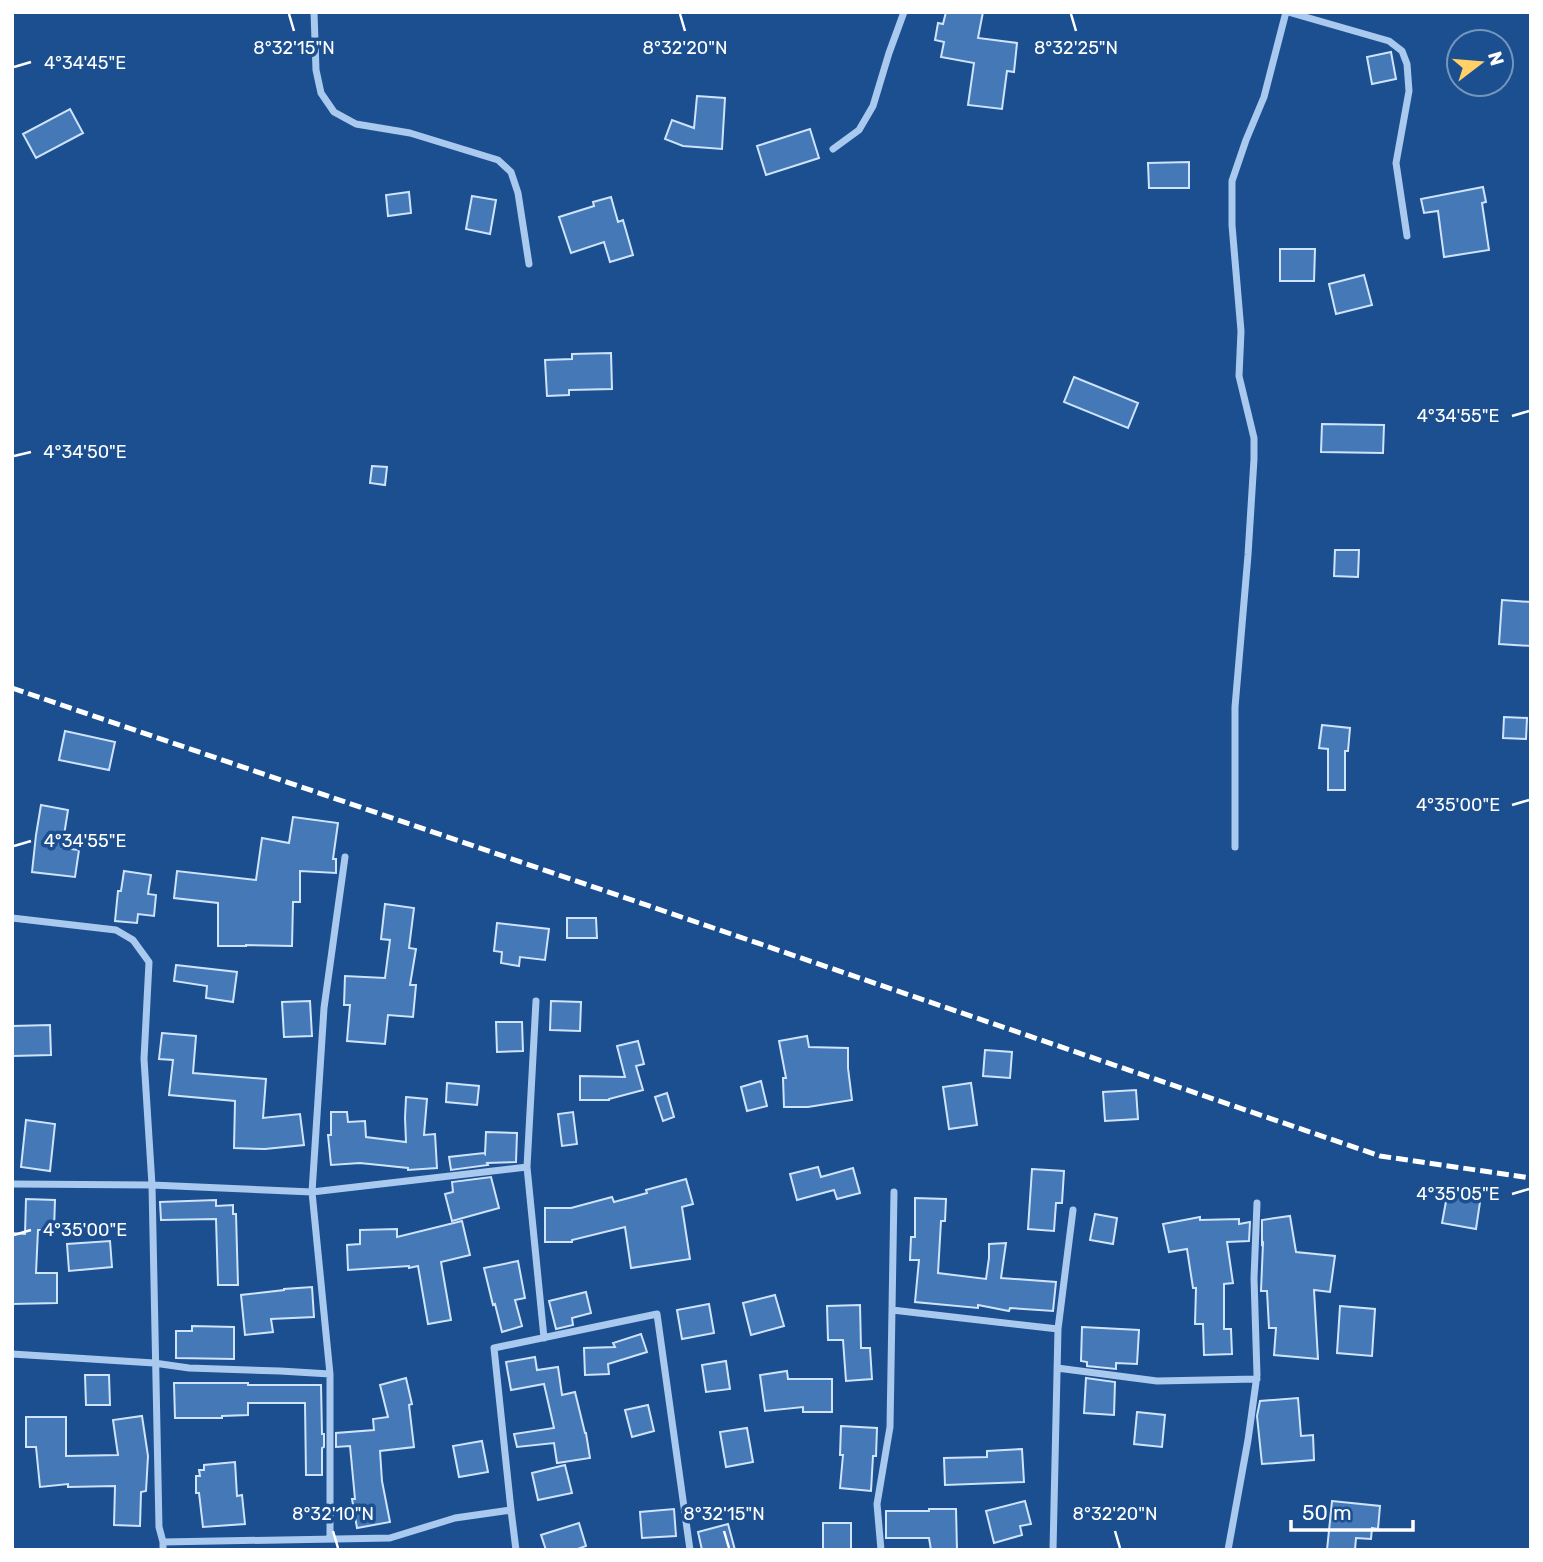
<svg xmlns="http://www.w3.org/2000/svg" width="1543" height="1562" font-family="Rubik,sans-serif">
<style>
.building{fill:#4478b7;stroke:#cfe3fa;stroke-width:2}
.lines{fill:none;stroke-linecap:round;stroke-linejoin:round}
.minor{stroke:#a9c9ee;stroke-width:7}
.rail{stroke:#fff;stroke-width:5;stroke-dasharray:12 5;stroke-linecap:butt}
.ticks{fill:none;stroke:#fff;stroke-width:2.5}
.ticks-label{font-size:18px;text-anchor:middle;fill:#fff;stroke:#1b4f8f;stroke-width:7;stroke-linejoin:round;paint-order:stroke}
</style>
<rect width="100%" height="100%" fill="#1b4f8f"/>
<path class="building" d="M 946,12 L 983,12 L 978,38 L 1017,43 L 1014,72 L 1007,71 L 1002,109 L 968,105 L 974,63 L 941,57 L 944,42 L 935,40 L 938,23 L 943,24 Z
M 1391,52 L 1396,79 L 1372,84 L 1367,57 Z
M 697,96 L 725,98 L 722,149 L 683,146 L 665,139 L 672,120 L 694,128 Z
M 70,109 L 83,133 L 36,158 L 23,134 Z
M 810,129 L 819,158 L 766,175 L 757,146 Z
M 1189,162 L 1189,188 L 1149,188 L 1148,163 Z
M 1483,187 L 1486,202 L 1482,203 L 1489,250 L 1444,257 L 1438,211 L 1424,213 L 1421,199 Z
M 409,192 L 411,213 L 388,216 L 386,195 Z
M 472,196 L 496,200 L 490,234 L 466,229 Z
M 611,197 L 618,222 L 623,220 L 633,255 L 610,262 L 604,242 L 571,253 L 559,217 L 594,206 L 593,202 Z
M 1280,249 L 1315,249 L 1314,281 L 1280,281 Z
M 1364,275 L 1372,305 L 1336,314 L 1329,284 Z
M 611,353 L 612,389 L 569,390 L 569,395 L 547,396 L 545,360 L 572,359 L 572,354 Z
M 1074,377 L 1138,403 L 1128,428 L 1064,402 Z
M 1322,424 L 1384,425 L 1383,453 L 1321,452 Z
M 372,466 L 387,467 L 385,485 L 370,483 Z
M 1335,550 L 1359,550 L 1358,577 L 1334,576 Z
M 1502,600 L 1531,602 L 1531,646 L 1499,644 Z
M 1504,717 L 1527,718 L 1526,739 L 1503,738 Z
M 1322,725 L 1350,728 L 1348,751 L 1345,751 L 1345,790 L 1328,790 L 1328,749 L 1319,748 Z
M 65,731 L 115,742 L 109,770 L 59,760 Z
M 41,805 L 68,810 L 62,848 L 79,850 L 75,877 L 32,872 L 36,835 Z
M 293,817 L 338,823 L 333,859 L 336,859 L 336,873 L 300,871 L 300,902 L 293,902 L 292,946 L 246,945 L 246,946 L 218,946 L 218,903 L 174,898 L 177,871 L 256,880 L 262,838 L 289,843 Z
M 124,871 L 151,875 L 148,894 L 156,895 L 154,916 L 138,914 L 137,923 L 115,921 L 118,891 L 121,891 Z
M 385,904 L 414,908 L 409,948 L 416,949 L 410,985 L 416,985 L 413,1017 L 388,1015 L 385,1044 L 347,1041 L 350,1005 L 344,1005 L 345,976 L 385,978 L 390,940 L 381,939 Z
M 567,918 L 596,918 L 597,938 L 567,938 Z
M 497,923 L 549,929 L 545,960 L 520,957 L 519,966 L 501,963 L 502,952 L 494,951 Z
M 176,965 L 237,972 L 233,1002 L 206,998 L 207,986 L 174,981 Z
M 310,1001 L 312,1036 L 284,1037 L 282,1002 Z
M 551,1001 L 581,1002 L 580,1031 L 550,1030 Z
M 496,1022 L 522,1022 L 523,1051 L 497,1052 Z
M 50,1025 L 51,1055 L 12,1056 L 12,1026 Z
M 162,1033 L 196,1036 L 193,1073 L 266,1079 L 263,1118 L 300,1114 L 304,1145 L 265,1149 L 234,1148 L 235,1101 L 169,1095 L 173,1060 L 159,1059 Z
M 807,1036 L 809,1047 L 848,1048 L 848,1068 L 852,1100 L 808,1107 L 784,1107 L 783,1078 L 786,1078 L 779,1041 Z
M 638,1041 L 644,1064 L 636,1066 L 643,1090 L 609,1099 L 609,1100 L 580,1100 L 580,1076 L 625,1077 L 617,1046 Z
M 985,1050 L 1012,1052 L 1010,1078 L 983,1076 Z
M 761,1081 L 767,1106 L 747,1111 L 741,1087 Z
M 447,1083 L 479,1086 L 477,1105 L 446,1102 Z
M 971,1083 L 977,1125 L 949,1129 L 943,1087 Z
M 1136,1090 L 1138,1119 L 1105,1121 L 1103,1092 Z
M 667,1093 L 674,1117 L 663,1121 L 655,1097 Z
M 406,1097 L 427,1099 L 424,1135 L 435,1134 L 437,1168 L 408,1170 L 408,1168 L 360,1163 L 331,1165 L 328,1135 L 331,1135 L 331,1112 L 347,1112 L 348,1122 L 365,1121 L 366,1137 L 406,1142 L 405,1118 Z
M 573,1112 L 577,1144 L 562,1146 L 558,1114 Z
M 26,1120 L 55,1124 L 50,1171 L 21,1167 Z
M 486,1132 L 517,1133 L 516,1162 L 487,1163 L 488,1165 L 451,1170 L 449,1157 L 484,1153 L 485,1154 Z
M 818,1167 L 821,1177 L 853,1168 L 860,1193 L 837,1199 L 834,1190 L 797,1200 L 790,1174 Z
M 1032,1169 L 1064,1171 L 1062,1203 L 1056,1203 L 1054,1231 L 1028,1229 Z
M 491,1177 L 499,1208 L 452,1221 L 445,1194 L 453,1192 L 452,1182 Z
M 686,1179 L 693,1204 L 682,1207 L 690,1259 L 631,1268 L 625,1227 L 572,1240 L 572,1242 L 545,1242 L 545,1208 L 571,1208 L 612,1197 L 614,1202 L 647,1193 L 646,1190 Z
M 1447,1196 L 1480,1202 L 1476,1229 L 1442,1223 Z
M 915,1198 L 946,1199 L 945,1221 L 941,1221 L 938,1273 L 986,1279 L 989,1258 L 989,1244 L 1006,1243 L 1001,1278 L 1056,1282 L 1053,1311 L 1010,1308 L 1009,1311 L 978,1305 L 978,1308 L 915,1302 L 919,1260 L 910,1260 L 911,1237 L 915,1237 Z
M 26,1199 L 55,1200 L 54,1230 L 38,1230 L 36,1273 L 57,1273 L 57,1303 L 12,1304 L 12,1233 L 25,1234 Z
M 216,1200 L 216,1206 L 233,1205 L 233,1214 L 236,1214 L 238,1285 L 218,1285 L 216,1219 L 161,1220 L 160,1202 Z
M 1095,1214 L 1117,1218 L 1113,1244 L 1090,1240 Z
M 1290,1216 L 1296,1252 L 1335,1256 L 1330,1292 L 1314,1290 L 1318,1359 L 1274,1355 L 1276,1328 L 1269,1328 L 1267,1291 L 1261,1291 L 1263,1243 L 1262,1244 L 1262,1220 Z
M 1200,1217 L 1200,1220 L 1239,1219 L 1239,1224 L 1250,1222 L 1249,1241 L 1227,1242 L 1233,1283 L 1224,1284 L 1224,1329 L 1231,1329 L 1232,1354 L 1204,1355 L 1203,1324 L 1195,1324 L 1196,1288 L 1193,1288 L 1187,1249 L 1169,1252 L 1163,1224 Z
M 462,1221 L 470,1255 L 441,1262 L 451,1320 L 428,1324 L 418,1266 L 409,1268 L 409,1266 L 348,1270 L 347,1245 L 360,1244 L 360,1230 L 397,1229 L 397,1237 Z
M 110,1241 L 112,1267 L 69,1271 L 67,1244 Z
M 518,1261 L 525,1298 L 515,1300 L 522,1326 L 502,1332 L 495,1304 L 493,1305 L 484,1268 Z
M 312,1287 L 314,1317 L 271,1319 L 273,1332 L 245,1335 L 241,1295 L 284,1290 L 284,1289 Z
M 586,1292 L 591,1313 L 572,1318 L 573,1325 L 556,1329 L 549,1301 Z
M 775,1295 L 784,1326 L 751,1335 L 743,1303 Z
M 709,1304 L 714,1333 L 682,1339 L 677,1310 Z
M 860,1305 L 861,1348 L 870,1348 L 872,1379 L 846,1381 L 843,1340 L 828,1340 L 827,1306 Z
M 1340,1306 L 1375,1309 L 1372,1356 L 1337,1353 Z
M 192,1326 L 234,1327 L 234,1359 L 176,1358 L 176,1331 L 192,1331 Z
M 1082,1327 L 1139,1330 L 1137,1364 L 1116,1363 L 1116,1369 L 1087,1366 L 1087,1362 L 1081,1361 Z
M 641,1334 L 647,1352 L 608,1364 L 609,1374 L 585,1375 L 584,1348 L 615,1347 L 613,1343 Z
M 535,1357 L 537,1370 L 558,1367 L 562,1395 L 575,1392 L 585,1433 L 586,1433 L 590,1458 L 557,1463 L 554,1443 L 517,1447 L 514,1434 L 554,1428 L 544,1384 L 511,1390 L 506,1362 Z
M 726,1361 L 730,1389 L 706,1392 L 702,1365 Z
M 787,1371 L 788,1379 L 832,1379 L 832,1412 L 803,1412 L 803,1407 L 765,1411 L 760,1375 Z
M 85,1375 L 109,1375 L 110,1405 L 86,1405 Z
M 406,1378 L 412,1404 L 409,1405 L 414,1447 L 380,1451 L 382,1481 L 390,1522 L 357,1528 L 352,1499 L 355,1499 L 350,1446 L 336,1447 L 336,1433 L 374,1430 L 373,1419 L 388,1417 L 380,1385 Z
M 1086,1378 L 1115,1382 L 1114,1415 L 1084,1413 Z
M 174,1383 L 248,1383 L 248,1385 L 321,1385 L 322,1434 L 324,1434 L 324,1447 L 322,1448 L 322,1475 L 306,1475 L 305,1403 L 248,1403 L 248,1415 L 222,1416 L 222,1418 L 175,1418 Z
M 1298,1398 L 1301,1436 L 1313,1435 L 1314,1460 L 1262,1464 L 1257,1416 L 1260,1401 Z
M 648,1405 L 654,1431 L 632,1437 L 625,1410 Z
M 1137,1412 L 1165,1415 L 1162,1447 L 1134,1444 Z
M 142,1416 L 148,1456 L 146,1491 L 141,1492 L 140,1526 L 114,1525 L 115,1486 L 68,1487 L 68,1484 L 40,1487 L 36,1447 L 26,1447 L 26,1417 L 66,1417 L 66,1456 L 118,1455 L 113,1420 Z
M 841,1426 L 877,1428 L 876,1456 L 873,1456 L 871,1491 L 840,1488 L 843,1455 L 840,1455 Z
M 747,1428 L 753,1462 L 726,1467 L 720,1432 Z
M 482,1441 L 488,1472 L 459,1477 L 453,1446 Z
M 1022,1449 L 1024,1482 L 945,1485 L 944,1458 L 987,1457 L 987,1451 Z
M 235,1462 L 237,1496 L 242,1495 L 245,1524 L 203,1527 L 199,1493 L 196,1493 L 196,1476 L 200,1476 L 199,1470 L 204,1470 L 204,1465 Z
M 565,1465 L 572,1493 L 538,1500 L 532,1473 Z
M 1025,1501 L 1031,1524 L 1020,1526 L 1022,1535 L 994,1543 L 986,1511 Z
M 1332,1501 L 1380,1506 L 1378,1529 L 1372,1528 L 1371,1539 L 1356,1538 L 1355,1550 L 1327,1550 Z
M 674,1509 L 676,1536 L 642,1538 L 640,1512 Z
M 929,1509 L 956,1509 L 957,1550 L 931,1550 L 929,1538 L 886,1538 L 886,1511 L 929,1511 Z
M 579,1523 L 586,1546 L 575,1550 L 546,1550 L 541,1535 Z
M 823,1523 L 851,1523 L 851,1550 L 823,1550 Z
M 728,1524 L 735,1550 L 702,1550 L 698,1532 Z"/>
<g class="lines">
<path class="minor" d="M 314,12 L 316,70 L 321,93 L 334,112 L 356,124 L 410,133 L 498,160 L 511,172 L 518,193 L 529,264
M 1288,12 L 1389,41 L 1402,51 L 1407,64 L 1409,91 L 1396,163 L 1407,236
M 833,149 L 859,130 L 873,106 L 889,53 L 904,12
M 1235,847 L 1235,707 L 1248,555 L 1254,459 L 1254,438 L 1239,376 L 1241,331 L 1232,225 L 1232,181 L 1246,140 L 1264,97 L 1286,12
M 12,918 L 116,930 L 133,940 L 149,962 L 144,1059 L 152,1185 L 159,1527 L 163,1542 L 163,1550
M 536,1001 L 527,1167 L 544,1338
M 12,1184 L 152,1185 L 312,1192 L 324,1008 L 345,857
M 892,1310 L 1058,1329
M 12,1354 L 154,1363 L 189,1368 L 280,1371 L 330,1374
M 1057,1368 L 1157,1381 L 1257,1379
M 330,1539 L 330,1374 L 312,1192 L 527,1167
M 163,1542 L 390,1538 L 455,1518 L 511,1510
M 516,1550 L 511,1510 L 494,1348 L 657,1314 L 690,1550
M 881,1550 L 877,1504 L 890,1427 L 894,1192
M 1053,1550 L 1058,1329 L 1073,1210
M 1228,1550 L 1248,1440 L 1257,1375 L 1254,1278 L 1257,1203"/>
<path class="rail" d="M 12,688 L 1380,1156 L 1531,1178"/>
</g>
<path class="ticks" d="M 289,14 L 294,31M 680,14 L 685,31M 1071,14 L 1076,31M 14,67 L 31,62M 1512,416 L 1529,411M 14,456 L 31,452M 1512,805 L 1529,800M 14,846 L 31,841M 1512,1194 L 1529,1189M 14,1235 L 31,1230M 333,1531 L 338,1548M 724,1531 L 729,1548M 1115,1531 L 1120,1548"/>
<g class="ticks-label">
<text x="294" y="54">8°32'15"N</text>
<text x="685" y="54">8°32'20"N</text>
<text x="1076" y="54">8°32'25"N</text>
<text x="85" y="69">4°34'45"E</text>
<text x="1458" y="422">4°34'55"E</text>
<text x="85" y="458">4°34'50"E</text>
<text x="1458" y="811">4°35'00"E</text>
<text x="85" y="847">4°34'55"E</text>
<text x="1458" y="1200">4°35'05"E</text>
<text x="85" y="1236">4°35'00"E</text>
<text x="333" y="1520">8°32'10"N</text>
<text x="724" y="1520">8°32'15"N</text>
<text x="1115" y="1520">8°32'20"N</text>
</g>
<rect width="1543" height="1562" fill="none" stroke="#ffffff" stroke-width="28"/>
<g transform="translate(1480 63) rotate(74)"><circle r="33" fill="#1b4f8f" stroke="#7695bc" stroke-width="2"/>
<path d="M0-5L12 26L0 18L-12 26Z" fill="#ffd166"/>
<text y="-10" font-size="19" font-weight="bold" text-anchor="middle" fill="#ffffff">N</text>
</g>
<path d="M1291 1520v10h122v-10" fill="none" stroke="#ffffff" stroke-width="3.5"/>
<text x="1302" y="1520" font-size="21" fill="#ffffff" stroke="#1b4f8f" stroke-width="5" paint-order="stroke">50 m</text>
</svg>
